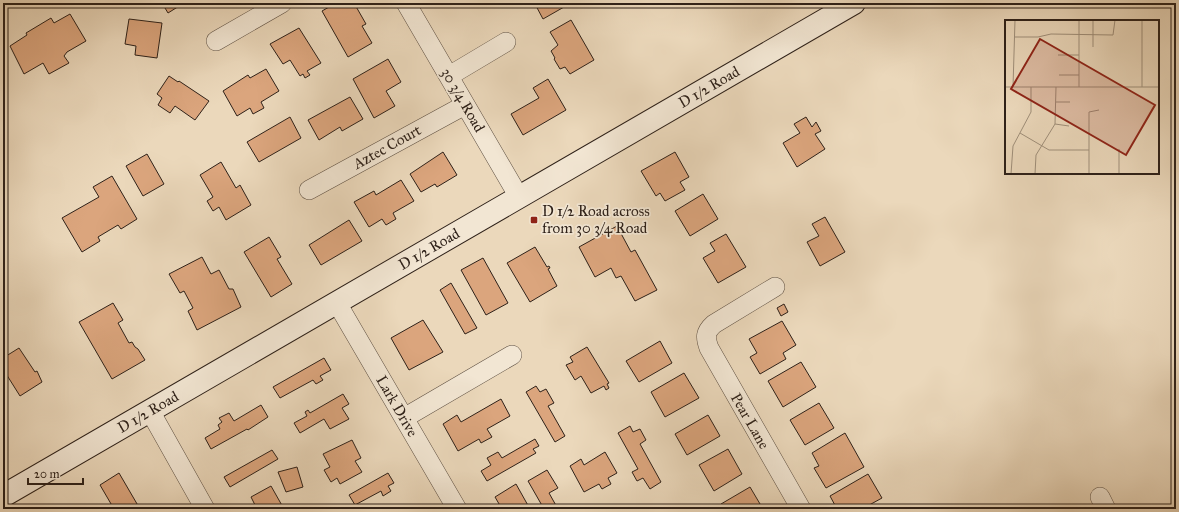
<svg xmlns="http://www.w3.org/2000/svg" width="1179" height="512" font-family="'IM FELL Great Primer',serif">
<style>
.building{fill:#dba57d;stroke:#2e2119}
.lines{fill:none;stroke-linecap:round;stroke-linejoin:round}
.street-casing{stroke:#5d4f42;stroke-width:20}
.secondary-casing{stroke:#2e2119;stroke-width:24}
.street{stroke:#f2e6d3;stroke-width:19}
.secondary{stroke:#f2e6d3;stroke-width:22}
.poi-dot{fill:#8f2418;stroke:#f2e6d3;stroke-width:1.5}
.labels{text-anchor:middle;stroke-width:3.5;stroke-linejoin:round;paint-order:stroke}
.street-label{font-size:15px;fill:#2e2119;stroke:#f2e6d3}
.poi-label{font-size:15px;fill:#2e2119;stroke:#f2e6d3;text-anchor:start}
.inset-road{fill:none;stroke:#9f8f7a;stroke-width:1}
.view{fill:#8f2418;fill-opacity:0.15;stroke:#8f2418;stroke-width:2}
.inset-edge{fill:none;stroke:#2e2119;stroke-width:2}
</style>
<rect width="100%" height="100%" fill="#ebd8bb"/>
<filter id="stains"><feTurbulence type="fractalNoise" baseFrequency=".005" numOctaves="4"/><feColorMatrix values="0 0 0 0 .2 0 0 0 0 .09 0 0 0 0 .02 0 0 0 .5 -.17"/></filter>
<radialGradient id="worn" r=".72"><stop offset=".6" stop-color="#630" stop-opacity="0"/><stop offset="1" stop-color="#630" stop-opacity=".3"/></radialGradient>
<path class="building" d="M 162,3 L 184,3 L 168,13 Z
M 336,3 L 354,3 L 366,24 L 362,26 L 372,43 L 348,57 L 322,11 Z
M 522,3 L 562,3 L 564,7 L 543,19 L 535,4 L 526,7 Z
M 70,14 L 86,41 L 67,52 L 64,56 L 69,63 L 49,74 L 43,63 L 24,74 L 10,46 L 27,35 L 26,33 L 51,18 L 54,23 Z
M 129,19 L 162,23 L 157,58 L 135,55 L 136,46 L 125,44 Z
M 571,20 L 594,60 L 570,74 L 565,67 L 560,69 L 554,59 L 555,58 L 551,51 L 558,45 L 550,32 Z
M 299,28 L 321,63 L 307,71 L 310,75 L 305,78 L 303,74 L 300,76 L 290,60 L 283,64 L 270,44 Z
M 388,59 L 401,82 L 386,91 L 395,106 L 374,118 L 353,79 Z
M 266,69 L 279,91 L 261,102 L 264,108 L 253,114 L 250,108 L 237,116 L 223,91 L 248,75 L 250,78 Z
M 169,76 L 178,82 L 179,81 L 209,101 L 195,120 L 175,106 L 170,113 L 158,105 L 162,98 L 157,94 Z
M 548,79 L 566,110 L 523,135 L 511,114 L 539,98 L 533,88 Z
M 350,97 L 363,119 L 342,131 L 340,127 L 319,140 L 308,120 Z
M 290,117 L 301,138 L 259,162 L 247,142 Z
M 806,117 L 812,127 L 816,122 L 821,131 L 815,134 L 825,149 L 797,167 L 783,143 L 800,133 L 794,124 Z
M 443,152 L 457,175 L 437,187 L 435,184 L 421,192 L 410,174 Z
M 675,152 L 689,177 L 680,182 L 685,190 L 665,201 L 660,193 L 656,196 L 641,171 Z
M 147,154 L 164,184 L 143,196 L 126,166 Z
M 221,162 L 236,188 L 240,185 L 251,205 L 226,220 L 219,207 L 213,211 L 207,201 L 213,197 L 200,175 Z
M 112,176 L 137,219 L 121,229 L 118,225 L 98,237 L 100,241 L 82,252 L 62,218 L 99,197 L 93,187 Z
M 401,180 L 414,201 L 393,213 L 396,219 L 386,225 L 382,219 L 369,227 L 354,202 L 374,191 L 376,195 Z
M 703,194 L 718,219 L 690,236 L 675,211 Z
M 825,217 L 845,252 L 820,266 L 807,242 L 819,236 L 812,224 Z
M 349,220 L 362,241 L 321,265 L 309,245 Z
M 617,226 L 631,252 L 635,250 L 657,290 L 635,301 L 621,276 L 616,278 L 611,268 L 595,277 L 579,247 Z
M 726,234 L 746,267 L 718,283 L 703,258 L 715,251 L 710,243 Z
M 269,237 L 281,257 L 277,259 L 292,284 L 271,297 L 244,252 Z
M 535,247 L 547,267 L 549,266 L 550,268 L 548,269 L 557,286 L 530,302 L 507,263 Z
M 202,257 L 211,274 L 219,270 L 229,289 L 233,289 L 241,307 L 197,330 L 188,311 L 193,308 L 184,291 L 180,293 L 169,274 Z
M 483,258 L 508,303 L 486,315 L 461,270 Z
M 451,283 L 477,328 L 465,334 L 440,290 Z
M 113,303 L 123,320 L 118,323 L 129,343 L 132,342 L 135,347 L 138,349 L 145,360 L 112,379 L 79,322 Z
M 784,304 L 788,312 L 781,316 L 777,308 Z
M 423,320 L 443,352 L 409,370 L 391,338 Z
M 782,321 L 796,345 L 783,353 L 786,359 L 760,374 L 750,357 L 757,353 L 749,339 Z
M 660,341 L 672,363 L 639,382 L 626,361 Z
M 587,347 L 609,383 L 607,384 L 609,388 L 606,390 L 604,386 L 591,393 L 581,376 L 575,380 L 566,365 L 573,362 L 570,357 Z
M 19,348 L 35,372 L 37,371 L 42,382 L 20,396 L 3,369 L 3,358 Z
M 324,358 L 331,370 L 320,376 L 323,380 L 316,384 L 313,380 L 280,398 L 273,387 Z
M 801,362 L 816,387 L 783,407 L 768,381 Z
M 684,373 L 699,398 L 665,417 L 651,392 Z
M 536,386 L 540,392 L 546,389 L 554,403 L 548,406 L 565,436 L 555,442 L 526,392 Z
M 343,394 L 349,404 L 342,408 L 349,419 L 330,429 L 324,419 L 300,433 L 294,423 L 307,416 L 305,412 L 308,410 L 310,413 Z
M 501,399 L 510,416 L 487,429 L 492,437 L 481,443 L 479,439 L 458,451 L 443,424 L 457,415 L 461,422 Z
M 819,403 L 834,428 L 805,445 L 790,420 Z
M 261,405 L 268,417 L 248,430 L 247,429 L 211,449 L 205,438 L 220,429 L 218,425 L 222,422 L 219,418 L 229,413 L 234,421 Z
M 708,415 L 720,436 L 687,455 L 675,434 Z
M 630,426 L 633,432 L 640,429 L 646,440 L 640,444 L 661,482 L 650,489 L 643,478 L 637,481 L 632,472 L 638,469 L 618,433 Z
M 845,433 L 864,467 L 826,488 L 814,468 L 819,466 L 812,453 Z
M 535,439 L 539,446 L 533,449 L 536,453 L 487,481 L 481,471 L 491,465 L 487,458 L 498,452 L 502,458 Z
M 352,440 L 361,458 L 355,461 L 362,472 L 340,484 L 337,478 L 331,482 L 324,470 L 330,467 L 323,454 Z
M 728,449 L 742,474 L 714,491 L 699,465 Z
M 272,450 L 278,459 L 230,487 L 224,477 Z
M 605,452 L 617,473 L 608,478 L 611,484 L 602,489 L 599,484 L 584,492 L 570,466 L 581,459 L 584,465 Z
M 297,467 L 303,487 L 286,492 L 278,472 Z
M 547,470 L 558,488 L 549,493 L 558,509 L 544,509 L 528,481 Z
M 119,473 L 140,509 L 114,509 L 100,485 Z
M 388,473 L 394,483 L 388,486 L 391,491 L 383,496 L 381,491 L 355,505 L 349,495 Z
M 868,474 L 882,498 L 862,509 L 837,509 L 830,496 Z
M 516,484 L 530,509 L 502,509 L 495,497 Z
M 271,486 L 284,509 L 257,509 L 251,497 Z
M 750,487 L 763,509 L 724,509 L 721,504 Z"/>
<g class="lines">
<defs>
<path id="street" d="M 406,3 L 519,197
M 216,41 L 282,3
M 449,76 L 506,42
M 309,190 L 465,105
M 775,287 L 714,324 C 705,332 705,337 709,348 L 801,509
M 337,303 L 457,509
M 150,411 L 205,509
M 404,418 L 512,355
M 1100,497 L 1106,509"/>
<path id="secondary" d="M 3,496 L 854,3"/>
</defs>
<use href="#street" class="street-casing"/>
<use href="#secondary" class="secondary-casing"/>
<use href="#street" class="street"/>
<use href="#secondary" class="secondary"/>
</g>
<rect class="poi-dot" x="530" y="216" width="8" height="8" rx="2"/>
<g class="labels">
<g class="street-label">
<text transform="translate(709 87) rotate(-30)" y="5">D 1/2 Road</text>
<text transform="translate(463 100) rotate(60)" y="5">30 3/4 Road</text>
<text transform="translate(387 147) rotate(-29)" y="5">Aztec Court</text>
<text transform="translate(429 249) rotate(-30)" y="5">D 1/2 Road</text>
<text transform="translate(397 406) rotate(60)" y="5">Lark Drive</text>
<text transform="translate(148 412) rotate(-30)" y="5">D 1/2 Road</text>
<text transform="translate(750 421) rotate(60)" y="5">Pear Lane</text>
</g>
<g class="poi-label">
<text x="542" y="216">D 1/2 Road across<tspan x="542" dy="17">from 30 3/4 Road</tspan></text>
</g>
</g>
<g transform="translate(1005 20)">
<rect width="154" height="154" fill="#ebd8bb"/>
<path class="inset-road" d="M 74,0 L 74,67M 88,0 L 88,27M 10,17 L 33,17 L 46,14 L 108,15 L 110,0M 53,35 L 74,35M 54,55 L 74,55M 0,67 L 154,67M 8,67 L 10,0M 137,67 L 137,0M 51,82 L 65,82M 50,104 L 64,106M 15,113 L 44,130 L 84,130M 6,154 L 8,126 L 26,92 L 26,67M 30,154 L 31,135 L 50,104 L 51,67M 84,154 L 84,92 L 94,90M 114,154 L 114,129"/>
<path class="view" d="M 35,19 L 150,85 L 121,135 L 6,69 Z"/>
<rect width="154" height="154" class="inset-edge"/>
</g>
<rect width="1179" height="512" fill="none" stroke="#ebd8bb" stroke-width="16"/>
<rect x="4" y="4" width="1171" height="504" fill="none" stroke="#2e2119" stroke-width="2"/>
<rect x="8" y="8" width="1163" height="496" fill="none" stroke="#2e2119"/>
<path d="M28 478v6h55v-6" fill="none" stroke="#2e2119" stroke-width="2"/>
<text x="34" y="478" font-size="12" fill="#2e2119" stroke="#f2e6d3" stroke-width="3" paint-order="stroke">20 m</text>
<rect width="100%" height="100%" filter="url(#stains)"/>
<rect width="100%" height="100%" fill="url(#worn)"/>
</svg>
